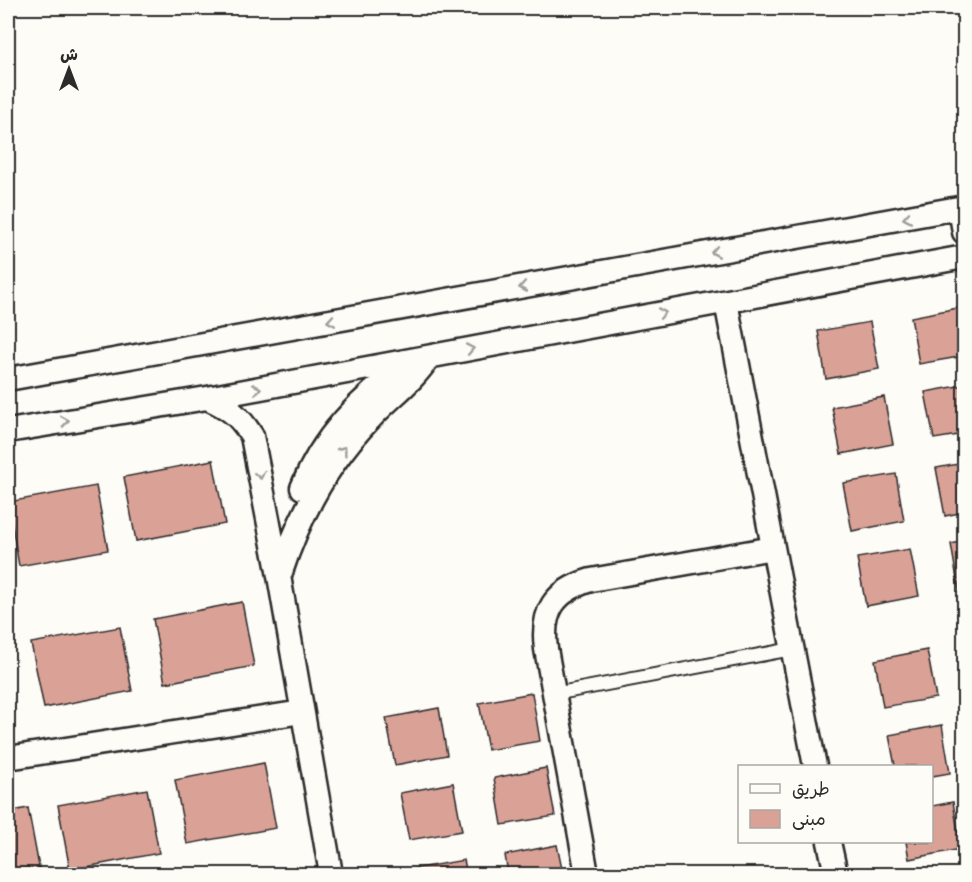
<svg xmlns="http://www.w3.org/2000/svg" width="972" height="882" font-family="Caveat,'Playpen Sans Arabic',sans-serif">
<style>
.building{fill:#daa196;stroke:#2b2b2b;stroke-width:1.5}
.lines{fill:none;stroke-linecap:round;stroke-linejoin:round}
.lane-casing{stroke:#2b2b2b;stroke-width:16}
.street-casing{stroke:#2b2b2b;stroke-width:27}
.lane{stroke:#fdfcf7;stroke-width:12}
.street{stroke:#fdfcf7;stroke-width:22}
.oneway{stroke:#9e9e9b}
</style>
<rect width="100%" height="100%" fill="#fdfcf7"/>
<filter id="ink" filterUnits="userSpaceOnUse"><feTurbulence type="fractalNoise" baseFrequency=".0167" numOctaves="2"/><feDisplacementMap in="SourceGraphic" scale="12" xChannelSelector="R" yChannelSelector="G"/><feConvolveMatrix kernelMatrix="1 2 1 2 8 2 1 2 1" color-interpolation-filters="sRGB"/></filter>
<g filter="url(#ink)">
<path class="building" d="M 963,307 L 964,356 L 919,364 L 911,317 Z
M 870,322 L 879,369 L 826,379 L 818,331 Z
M 964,385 L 964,434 L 934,439 L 925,392 Z
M 884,397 L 893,444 L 841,454 L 832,407 Z
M 213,460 L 225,524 L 136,541 L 124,477 Z
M 964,463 L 964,512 L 945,516 L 936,468 Z
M 896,474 L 904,521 L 852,531 L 843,483 Z
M 96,486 L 108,550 L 19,566 L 8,502 Z
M 964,541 L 964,590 L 959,591 L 951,544 Z
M 910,549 L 919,596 L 866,606 L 857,558 Z
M 242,602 L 254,666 L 165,683 L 153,619 Z
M 120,627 L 132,691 L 44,708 L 31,643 Z
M 927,650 L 936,698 L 883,707 L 875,660 Z
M 8,678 L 14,713 L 8,714 Z
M 532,693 L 540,741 L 488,750 L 479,703 Z
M 439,708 L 447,755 L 395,765 L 386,718 Z
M 942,725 L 950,773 L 932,776 L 932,766 L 895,766 L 889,735 Z
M 264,763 L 276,828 L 187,844 L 175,780 Z
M 546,768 L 555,816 L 502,825 L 494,778 Z
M 453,783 L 462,831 L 409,840 L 400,793 Z
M 147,789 L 159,853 L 70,870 L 58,805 Z
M 953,802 L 961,849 L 909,859 L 906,842 L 932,842 L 932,806 Z
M 28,808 L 40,872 L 8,874 L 8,812 Z
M 557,845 L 563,874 L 508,874 L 505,855 Z
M 464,860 L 467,874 L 413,874 L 412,869 Z"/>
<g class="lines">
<defs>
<path id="lane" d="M 554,694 L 792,649"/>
<path id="street" d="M 960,208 L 964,232
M 726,302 L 815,766
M 8,379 L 964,207
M 207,398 C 229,408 239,415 252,436 L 279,576 L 331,874
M 8,431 L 207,398 L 964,257
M 302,488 C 323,435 364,394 411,363
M 280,575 C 299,516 326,465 369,420 C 389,398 413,382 429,357
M 8,758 L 302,712
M 829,842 L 836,874
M 587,874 L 546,649 C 541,611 554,591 591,580 L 773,548"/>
</defs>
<use href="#lane" class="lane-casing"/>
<use href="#street" class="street-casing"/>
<use href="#lane" class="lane"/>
<use href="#street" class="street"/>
</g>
<defs><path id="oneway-chevron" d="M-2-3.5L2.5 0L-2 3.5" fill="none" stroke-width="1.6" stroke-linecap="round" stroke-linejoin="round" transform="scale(1.5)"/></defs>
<g class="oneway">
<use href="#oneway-chevron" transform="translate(907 218) rotate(170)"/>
<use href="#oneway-chevron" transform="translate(715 252) rotate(170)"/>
<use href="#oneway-chevron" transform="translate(523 287) rotate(170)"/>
<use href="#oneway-chevron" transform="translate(662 313) rotate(-11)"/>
<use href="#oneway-chevron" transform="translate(331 321) rotate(170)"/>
<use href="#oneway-chevron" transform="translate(470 349) rotate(-11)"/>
<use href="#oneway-chevron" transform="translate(257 389) rotate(-11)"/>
<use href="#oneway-chevron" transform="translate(65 421) rotate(-9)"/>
<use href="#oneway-chevron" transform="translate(343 450) rotate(-53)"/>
<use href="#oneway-chevron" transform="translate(260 475) rotate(79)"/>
</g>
</g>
<rect width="972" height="882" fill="none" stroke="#fdfcf7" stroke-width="30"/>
<rect x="15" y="15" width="942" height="852" fill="none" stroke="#2b2b2b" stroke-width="2" filter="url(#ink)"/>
<rect x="738" y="765" width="195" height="78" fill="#fdfcf7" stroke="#a9a8a5" stroke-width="1.5"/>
<rect x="750" y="784" width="30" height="9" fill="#fdfcf7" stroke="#a9a8a5" stroke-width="1.5"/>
<text x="792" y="795" font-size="18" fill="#2b2b2b">طريق</text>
<rect x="750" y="810" width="30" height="18" fill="#daa196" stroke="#a9a8a5" stroke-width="1.5"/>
<text x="792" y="825" font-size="18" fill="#2b2b2b">مبنى</text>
<g transform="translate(69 69)" stroke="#fdfcf7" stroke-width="4.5" paint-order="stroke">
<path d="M0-4.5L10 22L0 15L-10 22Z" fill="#2b2b2b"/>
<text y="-9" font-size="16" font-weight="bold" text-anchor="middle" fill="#2b2b2b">ش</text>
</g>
</svg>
